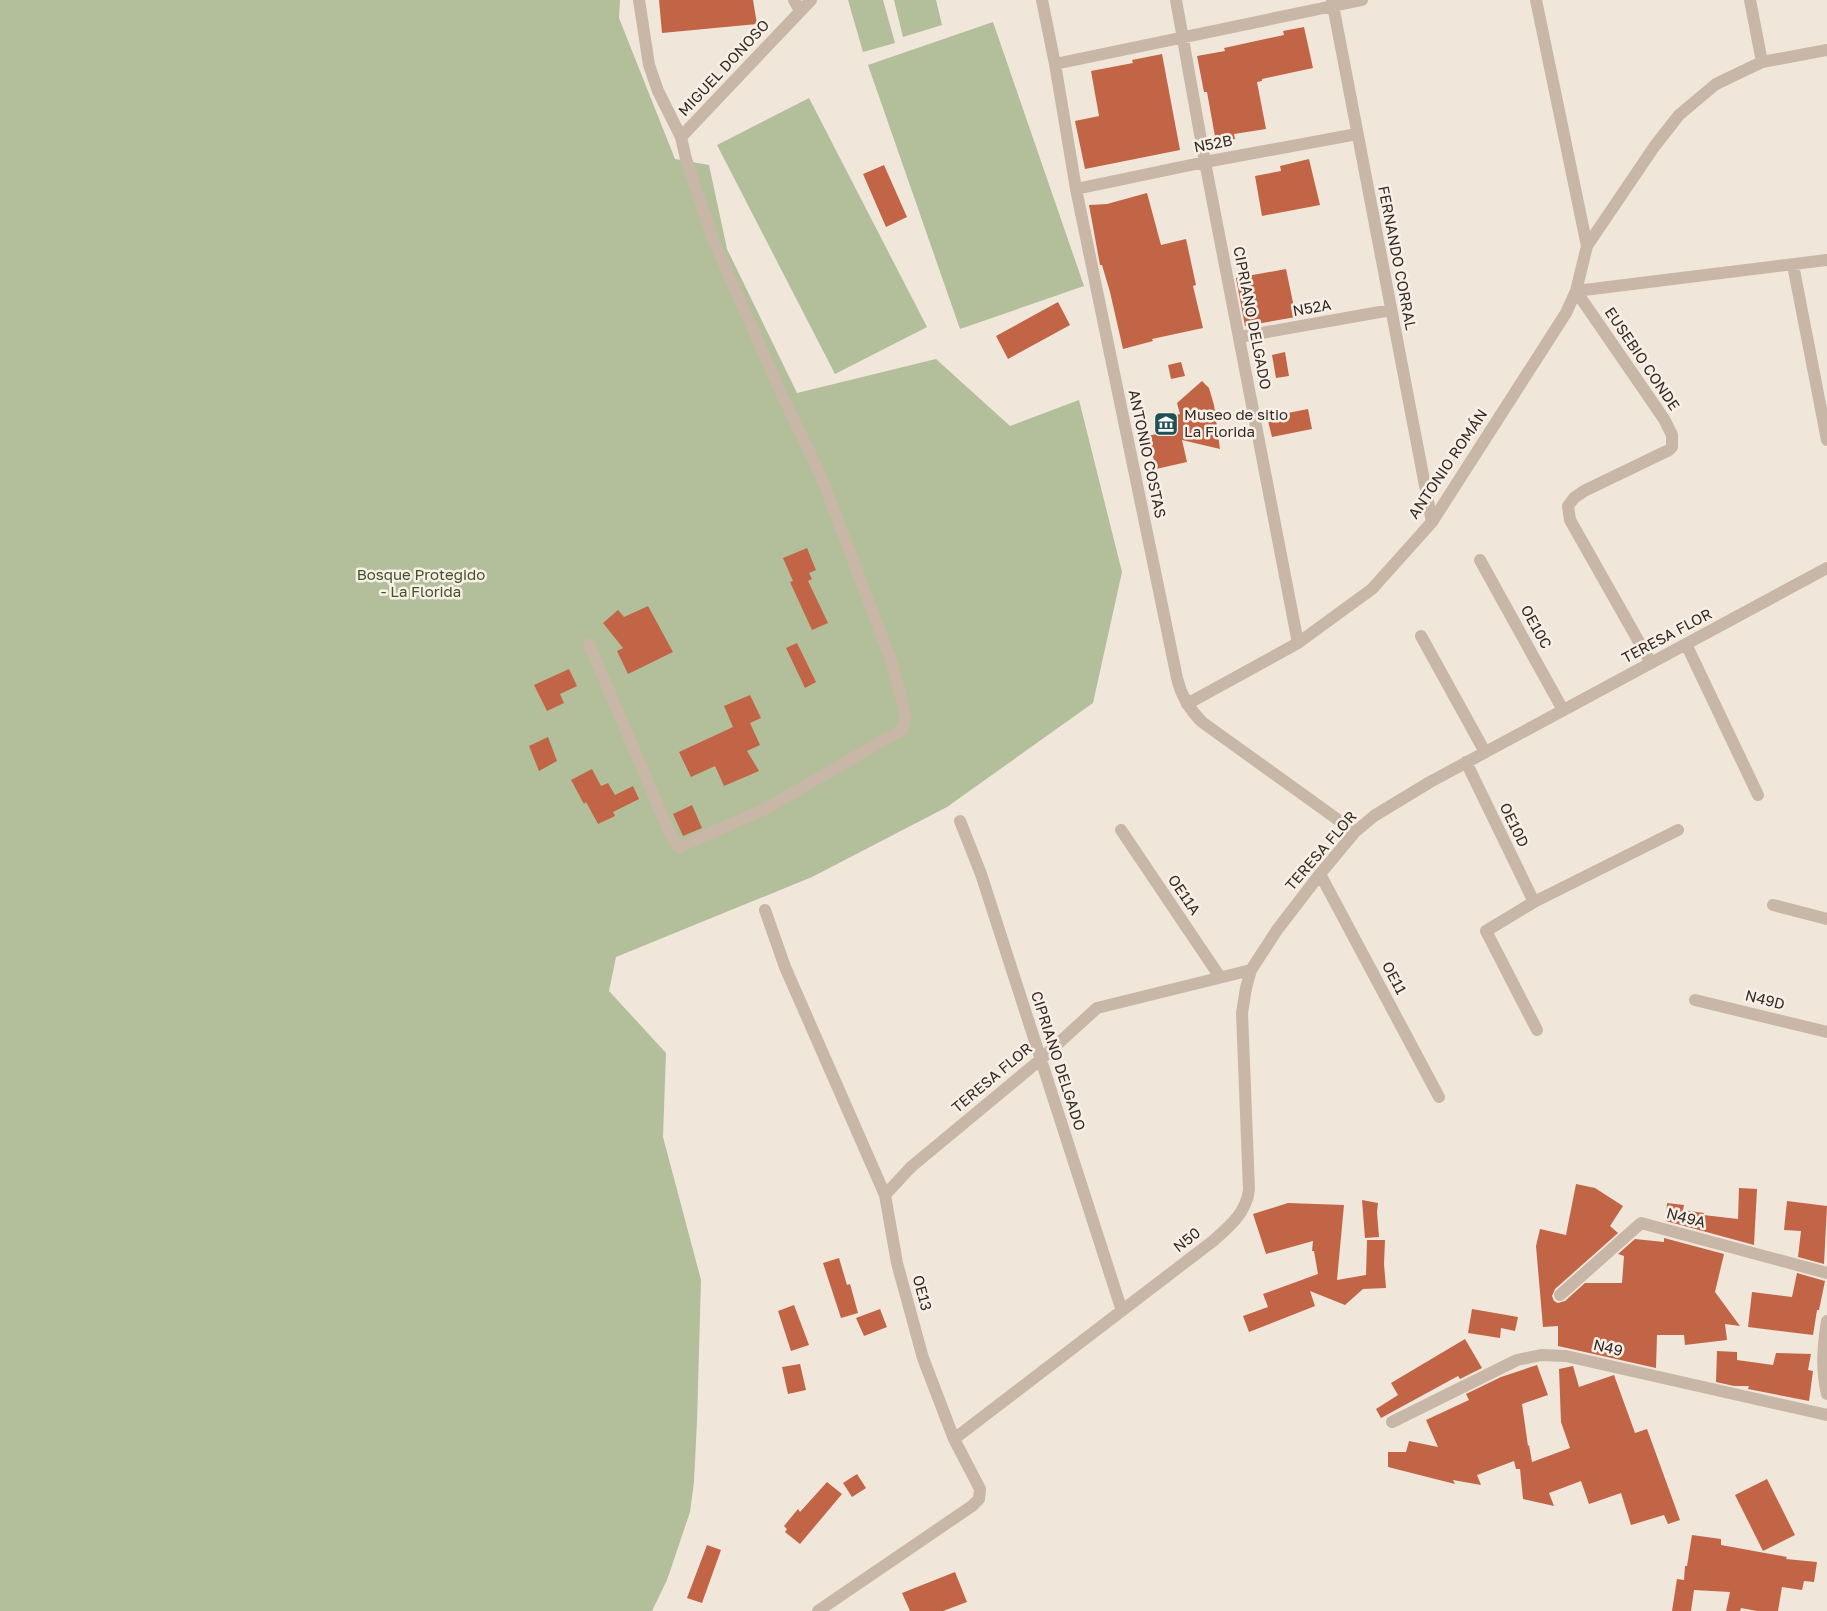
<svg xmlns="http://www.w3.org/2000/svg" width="1827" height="1611" font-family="'Golos Text',sans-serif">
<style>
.green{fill:#b2bf9a}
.building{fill:#c26546}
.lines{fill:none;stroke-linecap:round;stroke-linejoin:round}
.minor{stroke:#c8b6a6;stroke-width:12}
.labels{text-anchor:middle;stroke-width:5;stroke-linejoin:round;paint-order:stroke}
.street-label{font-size:15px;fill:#342b27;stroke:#f8f0e6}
.poi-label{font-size:15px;fill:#342b27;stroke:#f8f0e6;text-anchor:start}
.park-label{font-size:15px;fill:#43522b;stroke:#f8f0e6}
</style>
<rect width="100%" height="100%" fill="#f0e6da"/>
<path class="green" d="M 0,0 L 620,0 L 619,18 L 675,159 L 709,165 L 727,249 L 797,393 L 936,359 L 1010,426 L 1079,400 L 1122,572 L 1093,703 L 947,807 L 812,877 L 616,957 L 609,991 L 666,1053 L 663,1137 L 701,1280 L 697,1421 L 694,1482 L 690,1512 L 667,1580 L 652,1611 L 0,1611 Z
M 848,0 L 883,0 L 895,43 L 863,52 Z
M 894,0 L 936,0 L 942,25 L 903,37 Z
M 993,22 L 1084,286 L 960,329 L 868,65 Z
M 809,98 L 927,327 L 835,374 L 717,145 Z"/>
<path class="building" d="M 659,0 L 753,0 L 757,24 L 662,33 Z
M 1304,27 L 1313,68 L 1262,79 L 1262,81 L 1257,82 L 1266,129 L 1234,134 L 1235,139 L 1216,142 L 1207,92 L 1204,92 L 1197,56 L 1225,51 L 1224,48 L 1284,35 L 1283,31 Z
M 1162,54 L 1180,150 L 1085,169 L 1075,121 L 1099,116 L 1091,71 L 1133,63 L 1132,60 Z
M 1309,159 L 1320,205 L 1262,216 L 1255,176 L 1281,171 L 1280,166 Z
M 884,165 L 907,217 L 886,227 L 863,174 Z
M 1147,193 L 1161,245 L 1186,239 L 1196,285 L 1193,286 L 1203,328 L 1152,339 L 1153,341 L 1123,349 L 1110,292 L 1102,265 L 1100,265 L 1089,205 L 1107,204 Z
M 1286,269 L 1296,317 L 1245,326 L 1236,278 Z
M 1058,302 L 1070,325 L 1008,359 L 996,336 Z
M 1285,352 L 1289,376 L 1276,378 L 1272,355 Z
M 1181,362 L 1185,376 L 1171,379 L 1168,365 Z
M 1202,381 L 1209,388 L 1214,405 L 1220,449 L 1182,440 L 1187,462 L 1156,469 L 1148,436 L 1160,433 L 1157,420 L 1180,414 L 1177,403 Z
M 1308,409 L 1312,429 L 1272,437 L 1267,417 Z
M 807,548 L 816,570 L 809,573 L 812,579 L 808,581 L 828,623 L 812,630 L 790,582 L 793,581 L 783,558 Z
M 648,606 L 673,652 L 628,674 L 617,651 L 623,648 L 603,623 L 618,610 L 624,617 Z
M 797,643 L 816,682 L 805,688 L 786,648 Z
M 569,669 L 577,686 L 560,694 L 564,703 L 547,711 L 534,685 Z
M 750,695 L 761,718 L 750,723 L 760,745 L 747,751 L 759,771 L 724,786 L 715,766 L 691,777 L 679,752 L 733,727 L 724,706 Z
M 548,737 L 557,761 L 539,771 L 529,746 Z
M 592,769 L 601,786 L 608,783 L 615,795 L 633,786 L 639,799 L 613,812 L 615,816 L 598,824 L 586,802 L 584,804 L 571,780 Z
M 692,805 L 702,828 L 683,836 L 673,814 Z
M 1576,1184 L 1595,1188 L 1623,1206 L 1610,1226 L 1618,1233 L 1555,1289 L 1552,1296 L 1554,1301 L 1558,1303 L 1565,1301 L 1585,1283 L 1622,1283 L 1624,1256 L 1618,1254 L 1635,1239 L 1664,1242 L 1664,1238 L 1724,1254 L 1715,1292 L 1740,1326 L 1725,1324 L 1727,1340 L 1685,1345 L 1684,1335 L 1657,1335 L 1656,1368 L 1558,1346 L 1558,1326 L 1543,1327 L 1536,1246 L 1540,1229 L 1566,1235 Z
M 1739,1188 L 1757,1189 L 1754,1245 L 1666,1221 L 1667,1203 L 1684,1205 L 1683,1210 L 1704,1213 L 1703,1215 L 1738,1219 Z
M 1362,1200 L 1378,1203 L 1377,1212 L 1379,1237 L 1365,1238 Z
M 1787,1201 L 1827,1206 L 1824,1264 L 1798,1257 L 1801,1231 L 1784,1230 Z
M 1288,1203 L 1344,1205 L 1337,1280 L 1366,1275 L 1367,1240 L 1385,1240 L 1384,1264 L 1386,1288 L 1363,1289 L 1345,1305 L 1310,1291 L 1315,1306 L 1249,1332 L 1243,1316 L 1268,1307 L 1263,1294 L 1318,1274 L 1314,1251 L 1312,1251 L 1313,1241 L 1266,1254 L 1253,1214 Z
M 839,1258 L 847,1285 L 850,1284 L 858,1313 L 841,1318 L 823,1263 Z
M 1797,1273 L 1825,1281 L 1819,1310 L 1817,1310 L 1813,1335 L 1748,1327 L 1752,1292 L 1792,1297 Z
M 794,1305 L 809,1345 L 791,1351 L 778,1311 Z
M 880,1309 L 887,1327 L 864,1336 L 856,1318 Z
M 1472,1309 L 1518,1317 L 1515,1331 L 1501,1328 L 1500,1338 L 1468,1333 Z
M 1465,1339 L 1482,1368 L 1460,1379 L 1458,1376 L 1381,1418 L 1376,1409 L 1398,1395 L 1391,1383 Z
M 1717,1351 L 1737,1352 L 1737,1360 L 1773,1365 L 1776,1353 L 1811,1354 L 1808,1370 L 1813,1371 L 1809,1401 L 1748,1389 L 1749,1386 L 1734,1386 L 1716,1382 Z
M 800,1364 L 806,1390 L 788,1394 L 782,1367 Z
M 1537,1365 L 1548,1395 L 1522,1404 L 1528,1446 L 1529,1445 L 1532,1462 L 1570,1448 L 1561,1422 L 1559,1369 L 1573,1366 L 1579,1387 L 1614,1375 L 1635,1433 L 1647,1429 L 1680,1520 L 1668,1524 L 1664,1515 L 1631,1525 L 1621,1493 L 1589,1504 L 1581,1481 L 1549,1493 L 1554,1506 L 1523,1499 L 1520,1469 L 1516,1469 L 1514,1461 L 1477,1475 L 1481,1485 L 1453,1480 L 1455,1484 L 1388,1467 L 1388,1452 L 1406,1452 L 1409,1441 L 1438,1447 L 1426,1420 L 1469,1400 L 1466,1394 L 1501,1377 Z
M 857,1474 L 866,1488 L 852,1497 L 843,1483 Z
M 1767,1479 L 1795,1535 L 1763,1551 L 1735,1495 Z
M 827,1482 L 842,1494 L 800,1544 L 785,1532 L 787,1529 L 784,1526 L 798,1509 L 800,1512 Z
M 1692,1535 L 1721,1539 L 1721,1545 L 1787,1557 L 1786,1559 L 1817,1562 L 1814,1582 L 1804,1581 L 1802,1590 L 1782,1587 L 1778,1611 L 1757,1611 L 1741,1608 L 1740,1611 L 1726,1611 L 1730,1592 L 1694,1590 L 1691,1611 L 1672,1611 L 1677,1579 L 1684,1580 L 1685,1566 L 1687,1566 Z
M 707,1545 L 721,1550 L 702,1603 L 687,1598 Z
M 955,1572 L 967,1602 L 943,1611 L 910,1611 L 902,1593 Z"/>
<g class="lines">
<path class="minor" d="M 794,0 L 800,11
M 1042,0 L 1055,64 L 1076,189 L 1177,678 C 1181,696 1189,709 1202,722 L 1355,832
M 1176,0 L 1205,162 L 1298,643
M 1332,0 L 1432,522
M 1750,0 L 1762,62
M 1055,64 L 1362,0
M 681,137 L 811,0
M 1076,189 L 1205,162 L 1357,134
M 1587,246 L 1654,147 L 1679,115 L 1716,84 L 1762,62 L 1827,50
M 1793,265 L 1827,440
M 1576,291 L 1664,419 L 1672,435 L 1672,447 L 1669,450 L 1584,491 L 1574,498 L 1568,506 L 1570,520 L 1651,663
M 1576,291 L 1827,260
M 1239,337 L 1391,310
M 1480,560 L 1563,710
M 1421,636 L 1485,752
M 589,644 L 671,836 L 679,847 L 767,808 L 903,729 L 906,716 L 892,663 L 821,476 L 782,395 L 714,242 L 686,159 L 681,137 L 658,91 L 649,65 L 639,0
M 1686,644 L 1758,795
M 1187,704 L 1298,643 L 1372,589 L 1432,522 L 1566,313 L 1576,291 L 1587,246 L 1536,0
M 1466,762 L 1534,902
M 960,821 L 981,874 L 1122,1311
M 1121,830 L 1220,977
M 1320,874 L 1439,1097
M 1773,905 L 1827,919
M 765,910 L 785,967 L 885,1195 L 897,1263 L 923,1358 L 954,1439 L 980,1489 L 979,1499 L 972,1506 L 818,1611
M 1695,1000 L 1827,1032
M 1537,1030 L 1486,931 L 1534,902 L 1678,830
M 885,1195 L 911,1167 L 1040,1060 L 1097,1008 L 1251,970
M 1560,1295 L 1641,1223 L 1827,1273
M 1827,1321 C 1823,1346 1821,1369 1827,1394
M 1392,1422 L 1517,1360 L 1541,1355 L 1566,1356 L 1827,1415
M 954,1439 L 1213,1241 C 1230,1226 1246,1213 1249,1190 L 1242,1013 L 1246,988 L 1251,970 L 1277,930 L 1320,874 L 1355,832 L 1374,816 L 1430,782 L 1827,568"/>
</g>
<defs>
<symbol id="museum-square" viewBox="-11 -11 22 22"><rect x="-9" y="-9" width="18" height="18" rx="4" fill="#1e5054" stroke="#f8f0e6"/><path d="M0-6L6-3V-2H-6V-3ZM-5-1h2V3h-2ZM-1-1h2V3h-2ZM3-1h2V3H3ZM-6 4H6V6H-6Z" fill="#fff"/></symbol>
</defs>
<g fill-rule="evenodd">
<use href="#museum-square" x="1152" y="410" width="28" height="28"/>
</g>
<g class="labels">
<g class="street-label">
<text transform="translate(724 68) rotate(-47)" y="5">MIGUEL DONOSO</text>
<text transform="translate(1213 144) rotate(-11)" y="5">N52B</text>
<text transform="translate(1397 258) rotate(79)" y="5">FERNANDO CORRAL</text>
<text transform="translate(1312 308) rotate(-10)" y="5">N52A</text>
<text transform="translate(1252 318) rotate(79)" y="5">CIPRIANO DELGADO</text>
<text transform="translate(1642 359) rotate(56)" y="5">EUSEBIO CONDE</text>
<text transform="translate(1147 454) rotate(78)" y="5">ANTONIO COSTAS</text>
<text transform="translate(1448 464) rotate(-56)" y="5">ANTONIO ROMÁN</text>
<text transform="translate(1536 627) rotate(61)" y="5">OE10C</text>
<text transform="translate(1667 636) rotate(-28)" y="5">TERESA FLOR</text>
<text transform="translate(1514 825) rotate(64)" y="5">OE10D</text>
<text transform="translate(1321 851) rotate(-49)" y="5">TERESA FLOR</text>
<text transform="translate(1184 895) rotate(56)" y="5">OE11A</text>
<text transform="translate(1394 978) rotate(62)" y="5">OE11</text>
<text transform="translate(1765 1000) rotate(14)" y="5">N49D</text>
<text transform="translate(1058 1061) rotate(72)" y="5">CIPRIANO DELGADO</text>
<text transform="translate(992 1078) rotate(-40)" y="5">TERESA FLOR</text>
<text transform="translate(1686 1218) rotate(15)" y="5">N49A</text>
<text transform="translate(1187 1240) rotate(-38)" y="5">N50</text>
<text transform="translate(922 1293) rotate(75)" y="5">OE13</text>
<text transform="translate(1608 1348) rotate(13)" y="5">N49</text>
</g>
<g class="poi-label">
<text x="1184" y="420">Museo de sitio<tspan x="1184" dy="17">La Florida</tspan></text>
</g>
<g class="park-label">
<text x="421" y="580">Bosque Protegido<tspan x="421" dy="17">- La Florida</tspan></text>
</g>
</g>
</svg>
